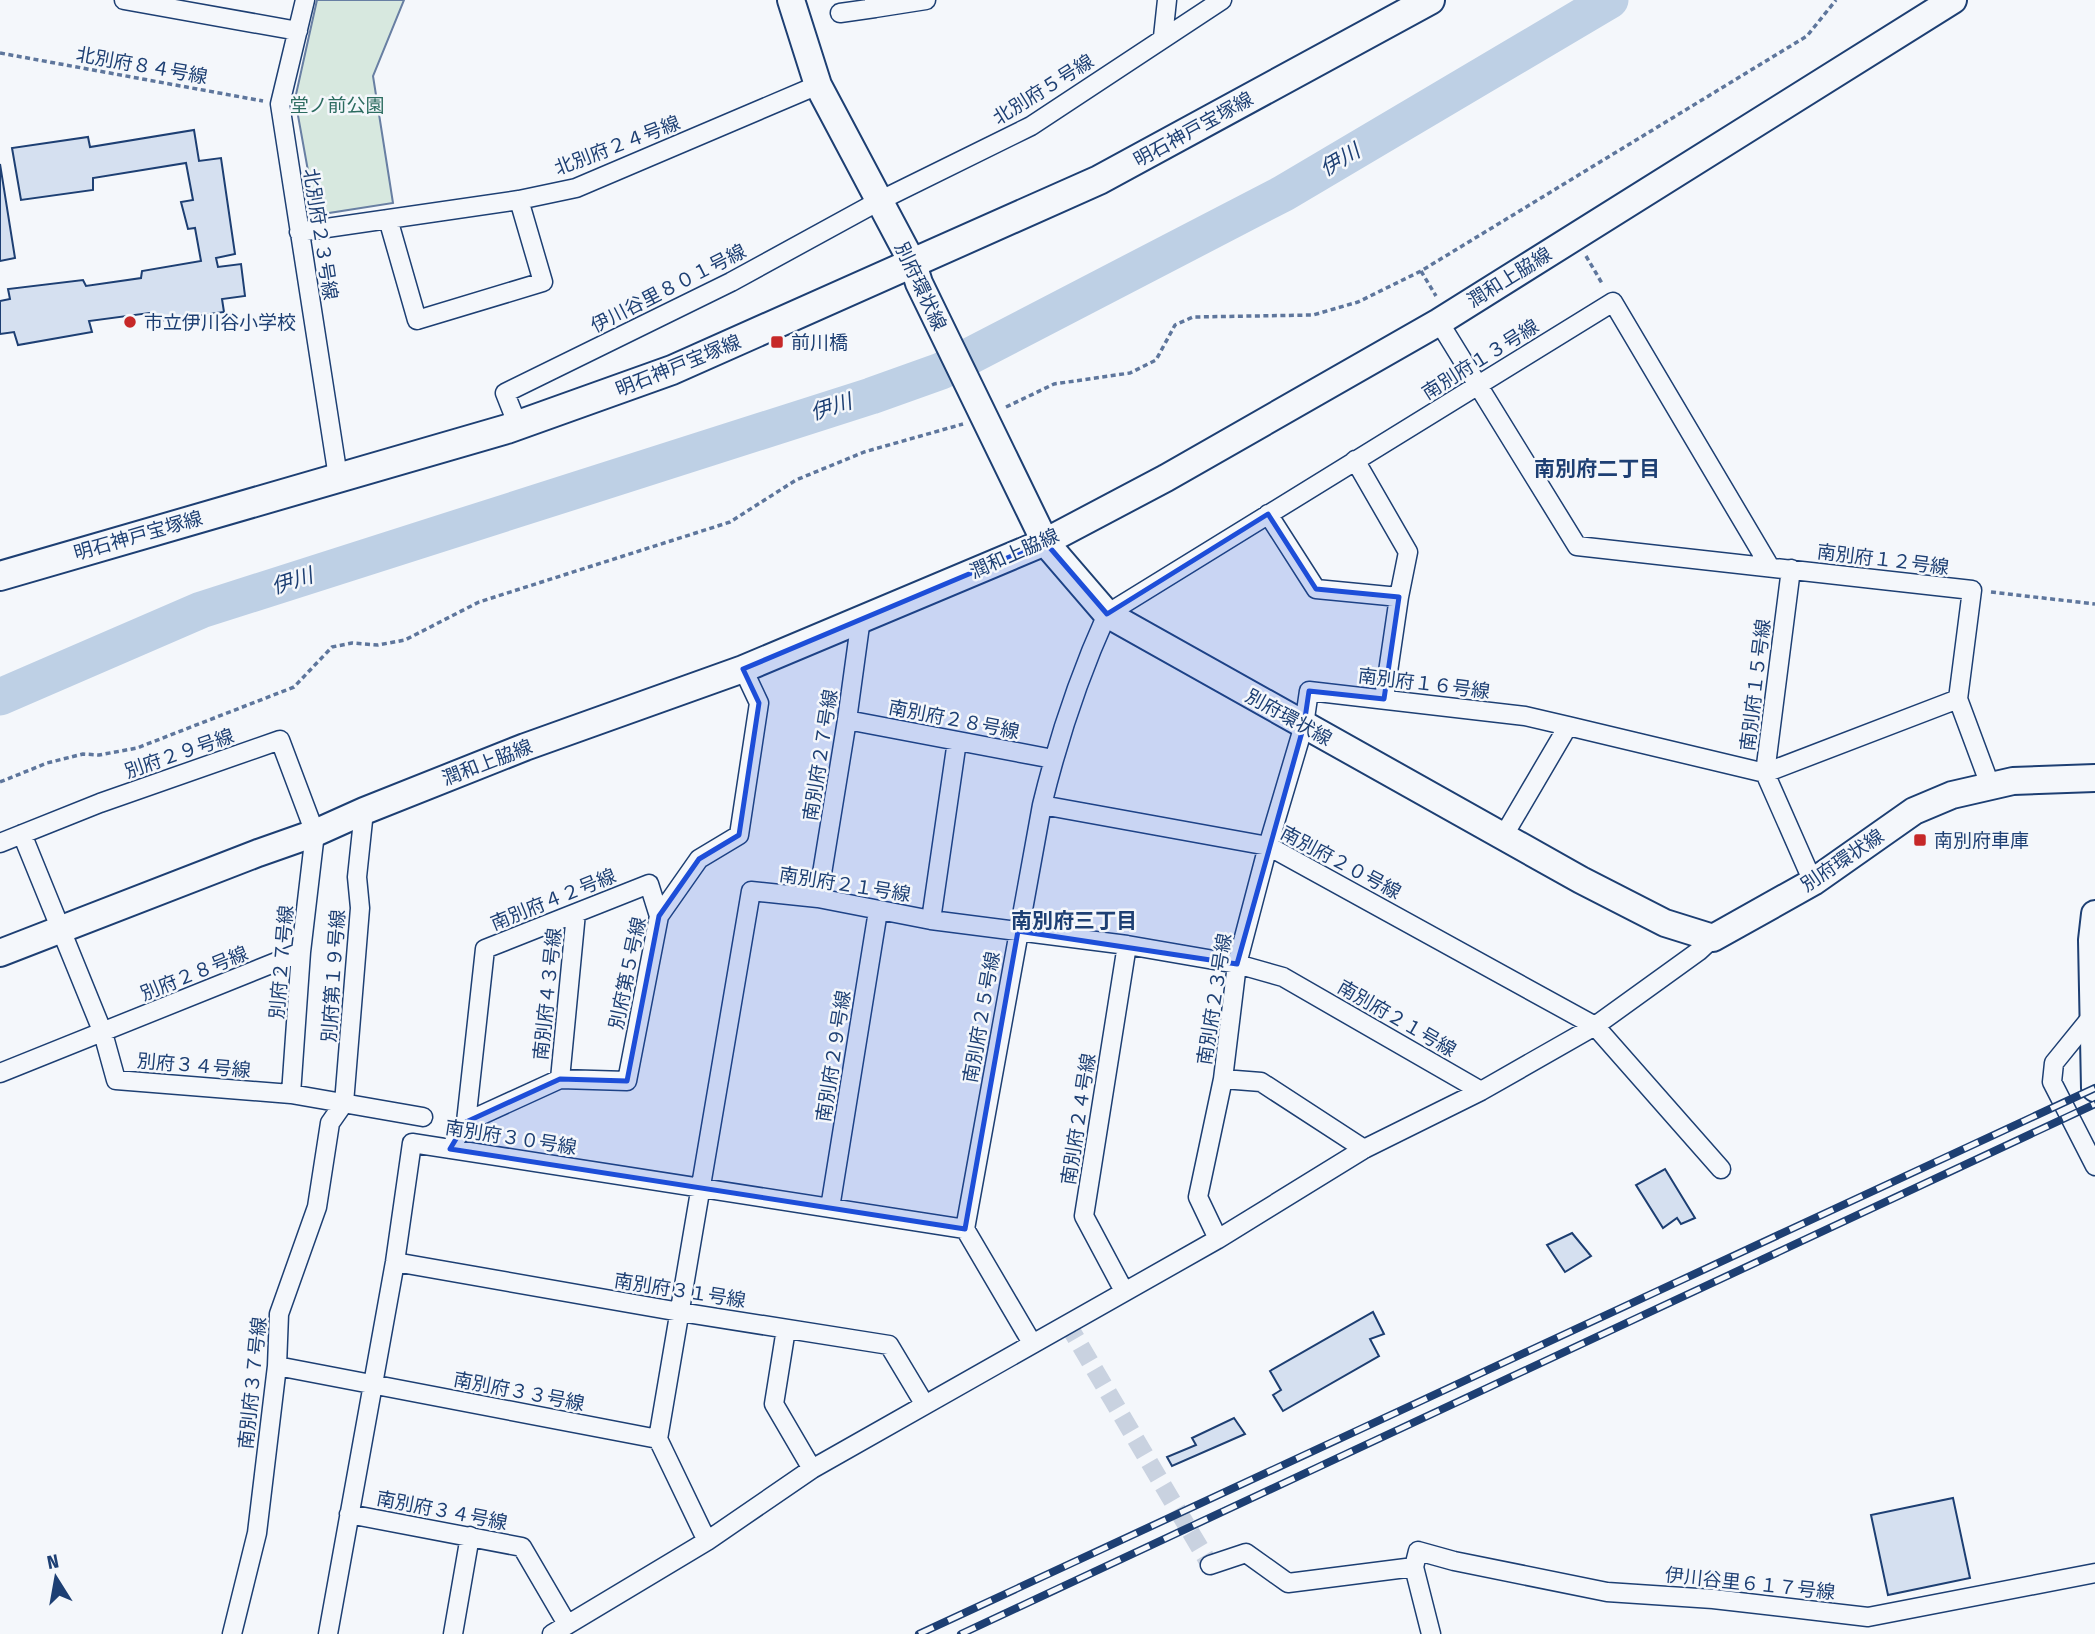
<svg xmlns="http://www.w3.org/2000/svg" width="2095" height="1634" font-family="'Fira Sans Condensed','Noto Sans JP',sans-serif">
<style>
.green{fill:#d7e8df;stroke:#687fa3;stroke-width:2}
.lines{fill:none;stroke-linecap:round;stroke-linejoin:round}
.river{stroke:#bed0e5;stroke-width:37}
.building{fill:#d5e0f0;stroke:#1d3f73;stroke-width:2}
.street-tunnel{stroke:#c9d2e0;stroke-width:18;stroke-dasharray:18 9;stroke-linecap:butt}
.street-casing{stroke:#1d3f73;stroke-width:21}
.secondary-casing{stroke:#1d3f73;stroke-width:30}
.primary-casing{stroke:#1d3f73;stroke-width:32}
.path{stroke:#5e769c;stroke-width:3.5;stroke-dasharray:5 3.5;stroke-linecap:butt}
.street{stroke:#f4f7fb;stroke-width:18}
.secondary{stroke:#f4f7fb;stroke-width:26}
.primary{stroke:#f4f7fb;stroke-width:28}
.rail-casing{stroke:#1d3f73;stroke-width:8}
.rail{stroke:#f4f7fb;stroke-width:5;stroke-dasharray:16;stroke-linecap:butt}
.marked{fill:#1d4ed8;fill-opacity:0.2;stroke:#1d4ed8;stroke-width:5;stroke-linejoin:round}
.poi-dot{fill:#c62828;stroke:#f4f7fb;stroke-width:2.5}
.labels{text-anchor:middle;stroke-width:5;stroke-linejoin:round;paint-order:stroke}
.street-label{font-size:19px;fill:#1d3f73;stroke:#f4f7fb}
.park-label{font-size:19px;fill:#2c6c60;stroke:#f4f7fb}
.poi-label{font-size:19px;fill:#1d3f73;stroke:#f4f7fb;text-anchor:start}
.water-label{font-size:21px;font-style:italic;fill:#1d3f73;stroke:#f4f7fb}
.neighbourhood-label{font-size:21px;font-weight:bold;fill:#1d3f73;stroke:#f4f7fb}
</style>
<rect width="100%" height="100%" fill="#f4f7fb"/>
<path class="green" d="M 317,0 L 404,0 L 373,76 L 393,203 L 316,215 L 295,99 Z"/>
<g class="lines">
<path class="river" d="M 0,697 L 201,610 L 871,396 L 941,371 L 1284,193 L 1610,0"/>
</g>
<path class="building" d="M 194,130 L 199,161 L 221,158 L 235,254 L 216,258 L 218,267 L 241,264 L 245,296 L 222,299 L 224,312 L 151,322 L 149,313 L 89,321 L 92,332 L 18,345 L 14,332 L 0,334 L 0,301 L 10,299 L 8,289 L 83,280 L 86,286 L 141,278 L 142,271 L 201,261 L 195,228 L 188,229 L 181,202 L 193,200 L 186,163 L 93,178 L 93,190 L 21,200 L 12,148 L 88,137 L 90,147 Z
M 0,164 L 15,258 L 0,261 Z
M 1665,1169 L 1695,1218 L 1681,1224 L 1677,1218 L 1663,1228 L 1636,1185 Z
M 1572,1233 L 1591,1256 L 1565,1272 L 1547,1245 Z
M 1373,1312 L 1384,1334 L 1370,1339 L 1379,1356 L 1283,1411 L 1273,1395 L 1281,1390 L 1270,1371 Z
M 1234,1418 L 1245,1434 L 1172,1466 L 1167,1457 L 1196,1445 L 1192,1438 Z
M 1953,1498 L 1970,1578 L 1888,1595 L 1871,1515 Z"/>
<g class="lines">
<path class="street-tunnel" d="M 1067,1323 L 1210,1565"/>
<defs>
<path id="street" d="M 124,0 L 298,31
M 305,0 L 280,104 L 338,477
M 874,0 L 875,8 L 926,0
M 840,13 L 875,8
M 1163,37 L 1167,0
M 388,219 L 417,320 L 543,282 L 519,200
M 299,232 L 519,200 L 576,188 L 818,85
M 1439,322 L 1577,546 L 1972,590 L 1958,699 L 1765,773 L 1568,726 L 1504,835
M 518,426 L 505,393 L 731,282 L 879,201 L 1031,126 L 1222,0
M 1268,514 L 1316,589 L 1399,597 L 1408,552 L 1355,460
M 1791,569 L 1765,773 L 1813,882
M 1384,699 L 1399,597
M 1958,699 L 1990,785
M 847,720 L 1053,759
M 1042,805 L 1268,846 L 1595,1026 L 1721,1169
M 22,834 L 103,1033 L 116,1080 L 291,1094 L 423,1117
M 0,843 L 100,803 L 280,740 L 315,833 L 301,952 L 291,1094
M 818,898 L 847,720 L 861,618
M 931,920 L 957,741
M 2093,1015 L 2054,1063 L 2052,1082 L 2095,1166
M 0,1073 L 301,952
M 560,1079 L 576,913
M 1223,1079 L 1261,1082 L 1364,1149
M 466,1122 L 485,949 L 649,884 L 659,916
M 450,1149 L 466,1122 L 560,1079 L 627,1081 L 659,916 L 699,859 L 739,835 L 759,703 L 743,669
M 830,1208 L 878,911
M 965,1229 L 1042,805 C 1058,739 1079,676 1107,614 L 1613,302 L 1770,567
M 1218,1239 L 1198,1197 L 1223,1079 L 1237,964 L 1268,846 L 1304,725 L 1309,691 L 1525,716 L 1568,726
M 395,1262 L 680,1312 L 889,1345 L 925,1405
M 1124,1291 L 1084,1216 L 1127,945
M 786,1329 L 774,1404 L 812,1469
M 277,1366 L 658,1439
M 349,1514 L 522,1547 L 567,1624
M 707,1541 L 658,1439 L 751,891 L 818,898 L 931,920 L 1127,945 L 1237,964 L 1283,977 L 1481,1091
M 1210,1565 L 1246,1553 L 1288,1583 L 1414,1567
M 232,1634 L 257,1533 L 277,1366 L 279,1314 L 317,1207 L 330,1123 L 344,1103 L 360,908 L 357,877 L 364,811
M 328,1634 L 395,1262 L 412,1143 L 965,1229 L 1032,1343
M 453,1634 L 470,1536
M 552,1634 L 707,1541 L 812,1469 L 1218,1239 L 1364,1149 L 1481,1091 L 1595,1026 L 1699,951 L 1713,938
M 1431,1634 L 1414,1567 L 1418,1551 L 1454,1561 L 1607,1592 L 1713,1599 L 1868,1617 L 2095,1573"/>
<path id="secondary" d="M 791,0 L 818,85 L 913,264 L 919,283 L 1045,542 L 1107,614 L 1581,880 L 1665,923 L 1713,938 L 1813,882 L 1914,811 L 1952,795 L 2013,781 L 2095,778
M 2095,914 L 2092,940 L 2095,1088
M 0,953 L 258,853 L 315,833 L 364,811 L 525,747 L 743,669 L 1045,542 L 1166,478 L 1439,322 L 1953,0"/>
<path id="primary" d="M 0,576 L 507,429 L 672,370 L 1099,180 L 1430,0"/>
</defs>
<use href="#street" class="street-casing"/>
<use href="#secondary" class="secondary-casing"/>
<use href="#primary" class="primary-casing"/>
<path class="path" d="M 0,53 L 263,101
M 1586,256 L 1603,285
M 1421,271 L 1436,296
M 1006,407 L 1054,384 L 1130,373 L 1156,360 L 1175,325 L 1193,317 L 1313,315 L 1358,302 L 1421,271 L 1807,36 L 1836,0
M 1991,592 L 2095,604
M 0,782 L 47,763 L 83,754 L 99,755 L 137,748 L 294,687 L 332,647 L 352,643 L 378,645 L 405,640 L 479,602 L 730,522 L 796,480 L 864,452 L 963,424"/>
<use href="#street" class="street"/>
<use href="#secondary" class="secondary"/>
<use href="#primary" class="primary"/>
<defs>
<path id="rail" d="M 919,1634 L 2095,1088
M 961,1634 L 2095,1104"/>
</defs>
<use href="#rail" class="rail-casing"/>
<use href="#rail" class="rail"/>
</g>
<path class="marked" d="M 1268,514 L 1316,589 L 1399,597 L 1384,699 L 1309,691 L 1304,725 L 1237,964 L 1018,931 L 965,1229 L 450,1149 L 466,1122 L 560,1079 L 627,1081 L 659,916 L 699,859 L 739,835 L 759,703 L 743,669 L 1045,542 L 1107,614 Z"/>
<g class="poi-dot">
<circle cx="130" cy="322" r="7"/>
<rect x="770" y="335" width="14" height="14" rx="3.5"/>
<rect x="1913" y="833" width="14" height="14" rx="3.5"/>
</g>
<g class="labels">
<g class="street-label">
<text transform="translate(142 65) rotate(10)" y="7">北別府８４号線</text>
<text transform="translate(1043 89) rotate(-32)" y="7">北別府５号線</text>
<text transform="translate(1193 129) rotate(-29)" y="7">明石神戸宝塚線</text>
<text transform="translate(617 145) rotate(-21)" y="7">北別府２４号線</text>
<text transform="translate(321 234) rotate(81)" y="7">北別府２３号線</text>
<text transform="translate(1509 277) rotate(-32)" y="7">潤和上脇線</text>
<text transform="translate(921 286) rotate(65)" y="7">別府環状線</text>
<text transform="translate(668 288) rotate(-27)" y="7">伊川谷里８０１号線</text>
<text transform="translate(1480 359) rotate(-32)" y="7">南別府１３号線</text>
<text transform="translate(678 365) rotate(-22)" y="7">明石神戸宝塚線</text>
<text transform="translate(138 535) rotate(-16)" y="7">明石神戸宝塚線</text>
<text transform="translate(1014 553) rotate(-24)" y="7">潤和上脇線</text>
<text transform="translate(1883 559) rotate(7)" y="7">南別府１２号線</text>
<text transform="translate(1424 683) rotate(7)" y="7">南別府１６号線</text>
<text transform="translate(1755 685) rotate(-83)" y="7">南別府１５号線</text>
<text transform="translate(1289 717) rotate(29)" y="7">別府環状線</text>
<text transform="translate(954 719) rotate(11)" y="7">南別府２８号線</text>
<text transform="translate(179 753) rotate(-19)" y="7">別府２９号線</text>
<text transform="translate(820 755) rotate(-81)" y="7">南別府２７号線</text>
<text transform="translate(487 762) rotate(-21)" y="7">潤和上脇線</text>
<text transform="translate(1842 860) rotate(-34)" y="7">別府環状線</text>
<text transform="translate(1341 862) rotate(28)" y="7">南別府２０号線</text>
<text transform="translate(845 884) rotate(9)" y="7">南別府２１号線</text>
<text transform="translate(553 899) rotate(-22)" y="7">南別府４２号線</text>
<text transform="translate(281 962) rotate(-85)" y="7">別府２７号線</text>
<text transform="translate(194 973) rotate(-22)" y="7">別府２８号線</text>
<text transform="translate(627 973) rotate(-78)" y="7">別府第５号線</text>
<text transform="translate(333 976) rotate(-86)" y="7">別府第１９号線</text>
<text transform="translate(547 994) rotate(-84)" y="7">南別府４３号線</text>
<text transform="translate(1214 999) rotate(-81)" y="7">南別府２３号線</text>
<text transform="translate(981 1017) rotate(-80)" y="7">南別府２５号線</text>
<text transform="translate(1397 1018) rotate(30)" y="7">南別府２１号線</text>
<text transform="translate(833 1056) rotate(-81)" y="7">南別府２９号線</text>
<text transform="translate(194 1065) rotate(5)" y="7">別府３４号線</text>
<text transform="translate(1078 1119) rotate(-81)" y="7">南別府２４号線</text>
<text transform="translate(511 1137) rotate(9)" y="7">南別府３０号線</text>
<text transform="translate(680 1290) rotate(9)" y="7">南別府３１号線</text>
<text transform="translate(252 1383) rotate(-84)" y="7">南別府３７号線</text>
<text transform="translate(519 1391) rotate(11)" y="7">南別府３３号線</text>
<text transform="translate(442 1510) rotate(11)" y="7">南別府３４号線</text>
<text transform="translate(1750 1583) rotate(6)" y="7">伊川谷里６１７号線</text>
</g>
<g class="park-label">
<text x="337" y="112">堂ノ前公園</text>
</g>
<g class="poi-label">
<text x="144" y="329">市立伊川谷小学校</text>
<text x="791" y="349">前川橋</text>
<text x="1934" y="847">南別府車庫</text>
</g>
<g class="water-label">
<text transform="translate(1340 160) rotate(-31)" y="7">伊川</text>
<text transform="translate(831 407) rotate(-18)" y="7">伊川</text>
<text transform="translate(292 581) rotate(-18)" y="7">伊川</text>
</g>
<g class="neighbourhood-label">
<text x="1597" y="476">南別府二丁目</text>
<text x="1074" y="928">南別府三丁目</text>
</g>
</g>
<g transform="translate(56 1578) rotate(349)" stroke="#f4f7fb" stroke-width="5" paint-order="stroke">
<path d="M0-5L12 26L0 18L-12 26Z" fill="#1d3f73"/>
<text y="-10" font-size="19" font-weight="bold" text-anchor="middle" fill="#1d3f73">N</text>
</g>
</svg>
